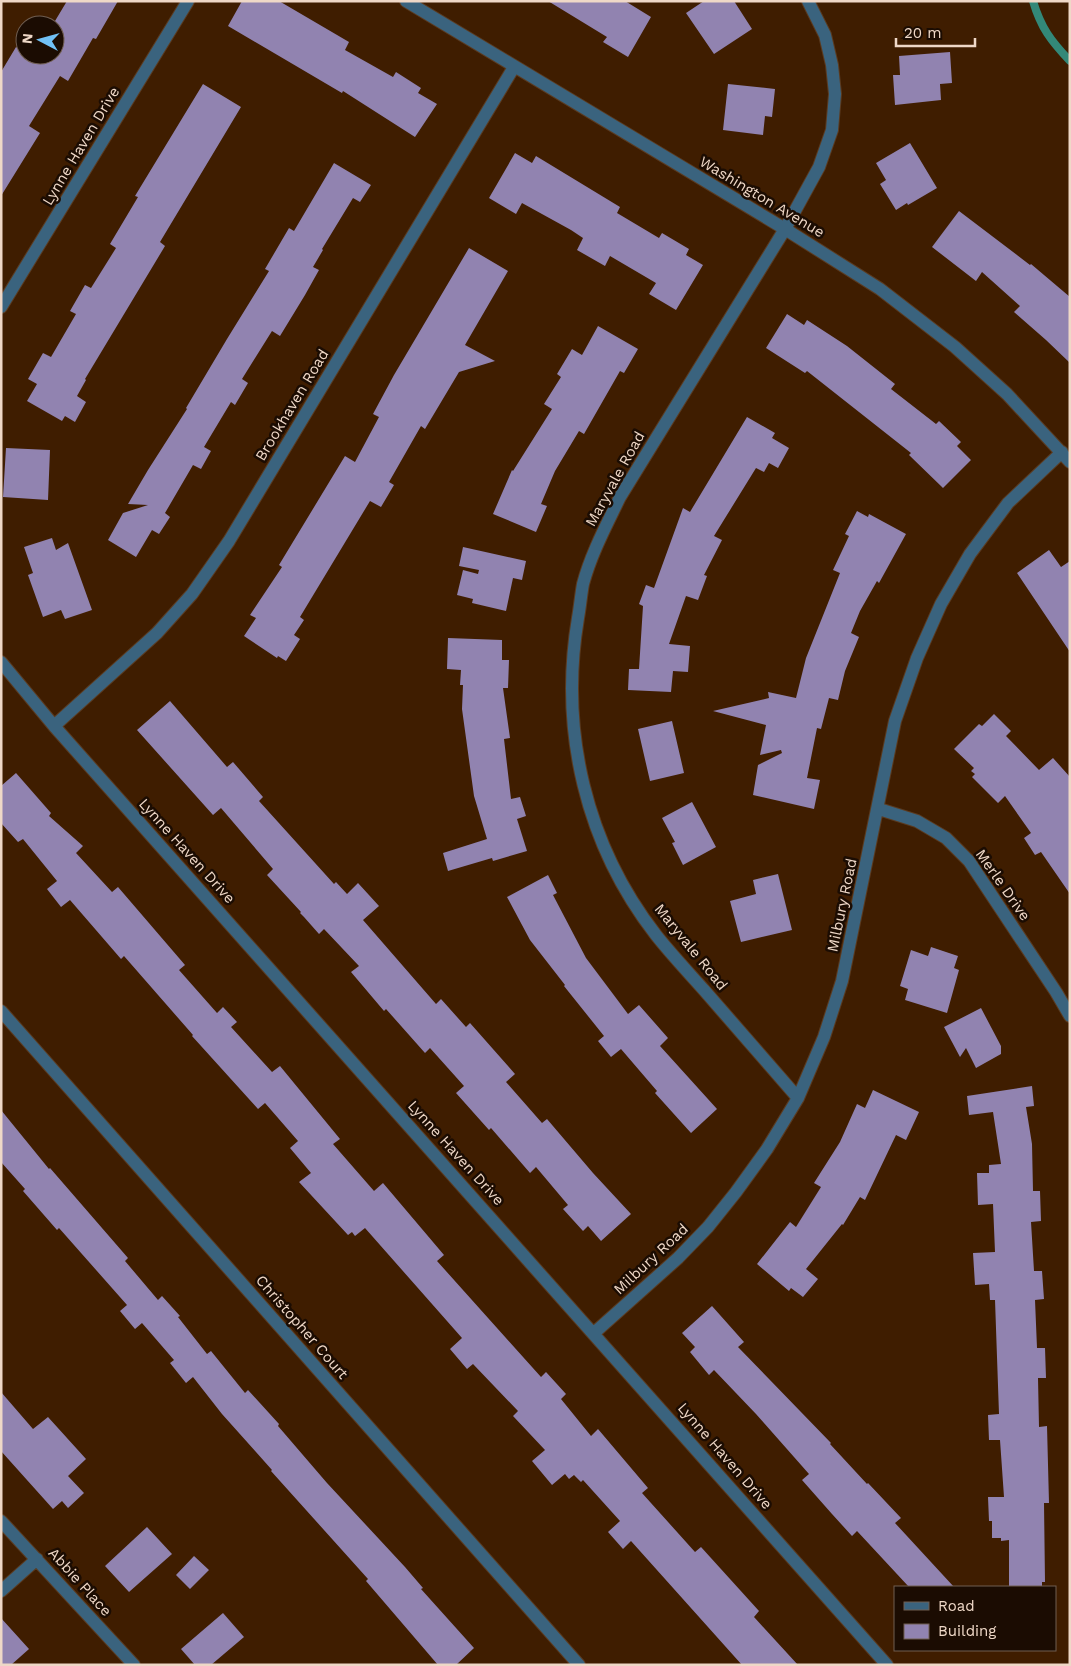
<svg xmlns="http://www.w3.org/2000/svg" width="1071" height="1666" font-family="'Work Sans',sans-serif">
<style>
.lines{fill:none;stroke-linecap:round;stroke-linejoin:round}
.stream{stroke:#338878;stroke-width:8}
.building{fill:#9183b0}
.minor-casing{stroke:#5b3b20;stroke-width:14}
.minor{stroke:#3a637e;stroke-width:12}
.labels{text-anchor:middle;stroke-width:5;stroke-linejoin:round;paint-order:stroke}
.street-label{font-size:15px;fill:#efd8c7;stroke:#1b0c02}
</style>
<rect width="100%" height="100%" fill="#3f1d00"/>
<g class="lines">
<path class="stream" d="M 1033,1 C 1041,28 1051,41 1070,61"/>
</g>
<path class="building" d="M 67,1 L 118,1 L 96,39 L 93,38 L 68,81 L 60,76 L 29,126 L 40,133 L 1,196 L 1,72 L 16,47 L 25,52 L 25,55 L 55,55 L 55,21 Z
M 242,1 L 279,1 L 349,42 L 345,50 L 393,77 L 396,72 L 421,88 L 418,93 L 437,104 L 415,137 L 343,91 L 342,93 L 228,26 Z
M 548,1 L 625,1 L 651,17 L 628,57 L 603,42 L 607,37 Z
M 704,1 L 734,1 L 752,29 L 714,54 L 686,13 Z
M 950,52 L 952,83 L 940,84 L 941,100 L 895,105 L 893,75 L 900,75 L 899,56 Z
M 203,84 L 241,107 L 160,242 L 165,246 L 85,379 L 86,380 L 77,396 L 86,402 L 75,422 L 65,416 L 62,421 L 27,401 L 37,384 L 28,379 L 43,353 L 51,357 L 76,314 L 70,311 L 85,285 L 91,288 L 116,248 L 110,244 L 138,197 L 135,196 Z
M 728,84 L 775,89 L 772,117 L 765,116 L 763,135 L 723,130 Z
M 910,143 L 937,188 L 908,205 L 907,203 L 896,210 L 880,184 L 886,180 L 876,163 Z
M 515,153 L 532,163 L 536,156 L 620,207 L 617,213 L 659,238 L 662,233 L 689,249 L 686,255 L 703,265 L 676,310 L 649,294 L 656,283 L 610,256 L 605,266 L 577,250 L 583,238 L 571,230 L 522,203 L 516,214 L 489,198 Z
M 334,163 L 371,185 L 360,202 L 353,198 L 322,249 L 323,250 L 313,267 L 319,270 L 305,295 L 280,336 L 272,331 L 242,379 L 248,383 L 235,405 L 231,402 L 204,447 L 211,451 L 201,469 L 193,465 L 165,513 L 170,517 L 159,534 L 152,530 L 136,557 L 108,540 L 123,513 L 148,505 L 128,504 L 148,470 L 187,409 L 186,408 L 227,339 L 269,271 L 265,269 L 289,228 L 294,231 Z
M 959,211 L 1030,265 L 1031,264 L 1070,297 L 1070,363 L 1046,340 L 1014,312 L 1020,306 L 982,272 L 976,281 L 932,247 Z
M 469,248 L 508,271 L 465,345 L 495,361 L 459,372 L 425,429 L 421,426 L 389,482 L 394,485 L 381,507 L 370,501 L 300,617 L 304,620 L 294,635 L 300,639 L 286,661 L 278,656 L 277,658 L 244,636 L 256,618 L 250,615 L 282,567 L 279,565 L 345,456 L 355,462 L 379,417 L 373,414 L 394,375 Z
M 787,314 L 804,325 L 807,320 L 847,346 L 895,384 L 891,389 L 936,424 L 939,421 L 961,442 L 957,446 L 971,460 L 943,488 L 909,455 L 911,453 L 807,371 L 805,373 L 766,348 Z
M 598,326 L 638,349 L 624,373 L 620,371 L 584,434 L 579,431 L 555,471 L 541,504 L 547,506 L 536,532 L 493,514 L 512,470 L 513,471 L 552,409 L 544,404 L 561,377 L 557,374 L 572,349 L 582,355 Z
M 747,417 L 775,433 L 772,438 L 789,448 L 778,468 L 769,463 L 764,472 L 756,468 L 714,536 L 722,540 L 704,575 L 707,576 L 698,600 L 686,596 L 669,644 L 690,646 L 688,672 L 673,671 L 671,692 L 628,690 L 629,669 L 639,669 L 643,606 L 639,604 L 646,585 L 654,588 L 683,508 L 690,512 Z
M 6,448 L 50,450 L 48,500 L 3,497 Z
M 857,511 L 868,517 L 869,514 L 906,534 L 879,583 L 877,581 L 860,611 L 851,633 L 859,637 L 845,671 L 838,700 L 829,698 L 821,729 L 817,728 L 807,778 L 820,780 L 814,809 L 753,795 L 758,765 L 782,753 L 781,750 L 760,755 L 766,725 L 713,711 L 769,698 L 768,692 L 796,698 L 806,658 L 840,573 L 833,570 L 849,536 L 845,534 Z
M 52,538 L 56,550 L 68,543 L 92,610 L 65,619 L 61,610 L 43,617 L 28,575 L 33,573 L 24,547 Z
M 463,547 L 526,561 L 522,580 L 513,578 L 506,611 L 472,603 L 473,599 L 457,595 L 463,570 L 478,574 L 479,570 L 459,566 Z
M 1049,550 L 1061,567 L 1070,561 L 1070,652 L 1017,573 Z
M 448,638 L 502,640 L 502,660 L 509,660 L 508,688 L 503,688 L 510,738 L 504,739 L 511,799 L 520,797 L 526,816 L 517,819 L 527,851 L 493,861 L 492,858 L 448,871 L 443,853 L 487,839 L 474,796 L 462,709 L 463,685 L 460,685 L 461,670 L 447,669 Z
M 170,701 L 227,767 L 233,762 L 263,797 L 259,801 L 334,884 L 336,882 L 347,894 L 358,883 L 379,906 L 363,920 L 436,1004 L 441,999 L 466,1027 L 470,1023 L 515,1074 L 506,1082 L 542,1123 L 547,1119 L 593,1173 L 631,1214 L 601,1241 L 588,1226 L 583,1231 L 563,1209 L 568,1205 L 536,1167 L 530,1173 L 491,1128 L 489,1130 L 456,1093 L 464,1086 L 430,1048 L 425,1053 L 386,1009 L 384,1011 L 351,972 L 359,966 L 324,929 L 319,934 L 304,917 L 300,913 L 301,912 L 267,875 L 273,869 L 221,808 L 213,815 L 137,730 Z
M 994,714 L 1011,731 L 1006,736 L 1039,770 L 1053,758 L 1070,777 L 1070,894 L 1041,852 L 1035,855 L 1024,838 L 1031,833 L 1005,796 L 998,803 L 972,777 L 975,774 L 971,771 L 974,768 L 954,749 L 979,724 L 982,726 Z
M 672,721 L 684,773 L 650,781 L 638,729 Z
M 16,773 L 51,813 L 49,816 L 83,846 L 76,853 L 112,892 L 118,887 L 185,965 L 179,970 L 217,1013 L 223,1007 L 237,1022 L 231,1027 L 272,1072 L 280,1066 L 340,1139 L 333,1144 L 374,1191 L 383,1183 L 444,1255 L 437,1261 L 541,1377 L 546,1372 L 566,1394 L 561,1399 L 591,1436 L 598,1429 L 648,1488 L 642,1493 L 695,1552 L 701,1547 L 759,1611 L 754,1617 L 798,1665 L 742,1665 L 631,1541 L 623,1549 L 608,1532 L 620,1521 L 583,1480 L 581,1482 L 574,1475 L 569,1479 L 565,1474 L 552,1485 L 532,1461 L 545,1450 L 513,1416 L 518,1411 L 473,1364 L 467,1369 L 450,1349 L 462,1338 L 365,1228 L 355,1236 L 352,1232 L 348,1235 L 299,1182 L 311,1173 L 290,1148 L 298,1141 L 265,1103 L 258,1109 L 192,1036 L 193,1035 L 124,956 L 121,959 L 70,900 L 61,907 L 47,889 L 57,881 L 23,839 L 18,842 L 1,823 L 1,786 Z
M 692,802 L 716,847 L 683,865 L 672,843 L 675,842 L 662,818 Z
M 778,874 L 792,930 L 741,942 L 730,901 L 756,894 L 753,880 Z
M 548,875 L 557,893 L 553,895 L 586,958 L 628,1014 L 639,1005 L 668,1038 L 660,1046 L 717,1109 L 691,1133 L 655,1093 L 657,1091 L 621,1049 L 611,1057 L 598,1041 L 604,1036 L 564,986 L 565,985 L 530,940 L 507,897 Z
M 931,947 L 958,956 L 954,968 L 959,970 L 947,1013 L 905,1000 L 908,989 L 900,986 L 911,950 L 928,956 Z
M 981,1008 L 1001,1046 L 1001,1054 L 976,1068 L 966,1048 L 960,1057 L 944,1027 Z
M 1032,1086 L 1034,1106 L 1026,1107 L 1032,1144 L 1033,1191 L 1040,1191 L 1041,1221 L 1031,1222 L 1034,1271 L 1042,1271 L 1044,1299 L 1035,1300 L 1037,1348 L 1045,1348 L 1046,1378 L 1038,1378 L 1039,1427 L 1047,1426 L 1049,1503 L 1044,1503 L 1045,1582 L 1042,1582 L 1042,1587 L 1009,1587 L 1009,1540 L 1001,1541 L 1001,1538 L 992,1538 L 992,1521 L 989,1521 L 988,1497 L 1004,1497 L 1000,1440 L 989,1440 L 988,1415 L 999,1414 L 995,1300 L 990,1300 L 989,1284 L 975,1285 L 973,1253 L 995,1252 L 993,1204 L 978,1205 L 977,1173 L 989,1173 L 989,1165 L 1001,1164 L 993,1112 L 969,1115 L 967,1096 Z
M 873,1090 L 919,1112 L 906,1140 L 896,1135 L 865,1200 L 860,1197 L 843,1225 L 842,1224 L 806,1269 L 818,1279 L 803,1297 L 791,1288 L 789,1291 L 757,1264 L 790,1222 L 796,1227 L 821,1187 L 814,1183 L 840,1142 L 857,1104 L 865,1108 Z
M 1,1110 L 49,1169 L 50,1168 L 128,1258 L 125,1261 L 158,1300 L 162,1296 L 180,1316 L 178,1317 L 207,1354 L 211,1351 L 245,1393 L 248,1390 L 279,1424 L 278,1426 L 327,1483 L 405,1567 L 423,1588 L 421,1589 L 474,1648 L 456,1665 L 438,1665 L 366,1581 L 368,1579 L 271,1471 L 272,1470 L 222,1414 L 193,1377 L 186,1383 L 170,1363 L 174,1360 L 142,1323 L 135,1329 L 120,1311 L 127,1305 L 59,1228 L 57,1230 L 23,1191 L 25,1189 L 1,1162 Z
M 712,1306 L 744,1342 L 738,1347 L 831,1443 L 830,1444 L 867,1484 L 868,1483 L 901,1518 L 895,1523 L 954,1587 L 909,1587 L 857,1531 L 852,1536 L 832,1514 L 802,1480 L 809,1474 L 756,1414 L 714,1370 L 709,1375 L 690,1352 L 695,1347 L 682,1333 Z
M 1,1392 L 33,1429 L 48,1417 L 86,1459 L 68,1476 L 84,1493 L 68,1508 L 62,1501 L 53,1509 L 1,1451 Z
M 147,1527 L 172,1554 L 129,1592 L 105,1566 Z
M 194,1556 L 209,1570 L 190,1589 L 176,1575 Z
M 223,1613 L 244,1637 L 211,1665 L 195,1665 L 181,1649 Z
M 1,1618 L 29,1649 L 11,1665 L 1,1665 Z"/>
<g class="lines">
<defs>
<path id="minor" d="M 406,1 L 785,229 L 880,289 L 955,347 L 1007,394 L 1070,462
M 1,307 L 188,1
M 1,662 L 54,726 L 887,1665
M 54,726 L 157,633 L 192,594 L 229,541 L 514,67
M 879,809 L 917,821 L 946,838 L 969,861 L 1056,992 L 1070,1016
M 1,1011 L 579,1665
M 798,1098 C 767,1062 735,1026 704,990 C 688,972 671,954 656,935 C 586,845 559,731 578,618 C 580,607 581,595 583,584 C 591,554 606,526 620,497 L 785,229 L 819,167 L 832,130 L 835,94 L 832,65 L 825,35 L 808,1
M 594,1333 L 678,1258 L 708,1227 L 736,1192 L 767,1149 L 798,1098 L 824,1037 L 842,981 L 895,721 L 917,658 L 941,604 L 970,554 L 1008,503 L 1062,452
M 1,1521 L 134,1665
M 1,1591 L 37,1559"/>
</defs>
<use href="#minor" class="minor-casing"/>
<use href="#minor" class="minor"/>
</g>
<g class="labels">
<g class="street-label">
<text transform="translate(81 146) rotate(-59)" y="5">Lynne Haven Drive</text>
<text transform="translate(762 197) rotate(31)" y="5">Washington Avenue</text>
<text transform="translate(292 405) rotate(-59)" y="5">Brookhaven Road</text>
<text transform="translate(615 479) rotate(-61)" y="5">Maryvale Road</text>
<text transform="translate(187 851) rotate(48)" y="5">Lynne Haven Drive</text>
<text transform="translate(1003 885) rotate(55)" y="5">Merle Drive</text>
<text transform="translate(842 905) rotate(-78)" y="5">Milbury Road</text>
<text transform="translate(691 947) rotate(51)" y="5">Maryvale Road</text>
<text transform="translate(456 1153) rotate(48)" y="5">Lynne Haven Drive</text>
<text transform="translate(651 1259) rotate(-43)" y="5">Milbury Road</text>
<text transform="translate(302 1327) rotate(49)" y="5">Christopher Court</text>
<text transform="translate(725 1456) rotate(49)" y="5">Lynne Haven Drive</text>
<text transform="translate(80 1582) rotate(48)" y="5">Abbie Place</text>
</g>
</g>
<rect width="1071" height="1666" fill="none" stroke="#efd8c7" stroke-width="5"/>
<rect x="894" y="1586" width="162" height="65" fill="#1b0c02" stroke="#705e51"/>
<rect x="904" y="1602" width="25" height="8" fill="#3a637e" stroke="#705e51"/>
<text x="938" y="1611" font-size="15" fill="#efd8c7">Road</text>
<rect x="904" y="1624" width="25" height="15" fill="#9183b0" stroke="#705e51"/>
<text x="938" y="1636" font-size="15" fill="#efd8c7">Building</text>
<g transform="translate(40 40) rotate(276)"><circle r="24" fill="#1b0c02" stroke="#705e51"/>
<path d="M0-4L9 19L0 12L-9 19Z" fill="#71c1f5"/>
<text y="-8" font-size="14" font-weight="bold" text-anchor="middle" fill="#efd8c7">N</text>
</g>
<path d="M896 38v8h79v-8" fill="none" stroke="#efd8c7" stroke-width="2.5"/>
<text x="904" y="38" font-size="15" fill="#efd8c7" stroke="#1b0c02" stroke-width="4" paint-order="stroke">20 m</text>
</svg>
